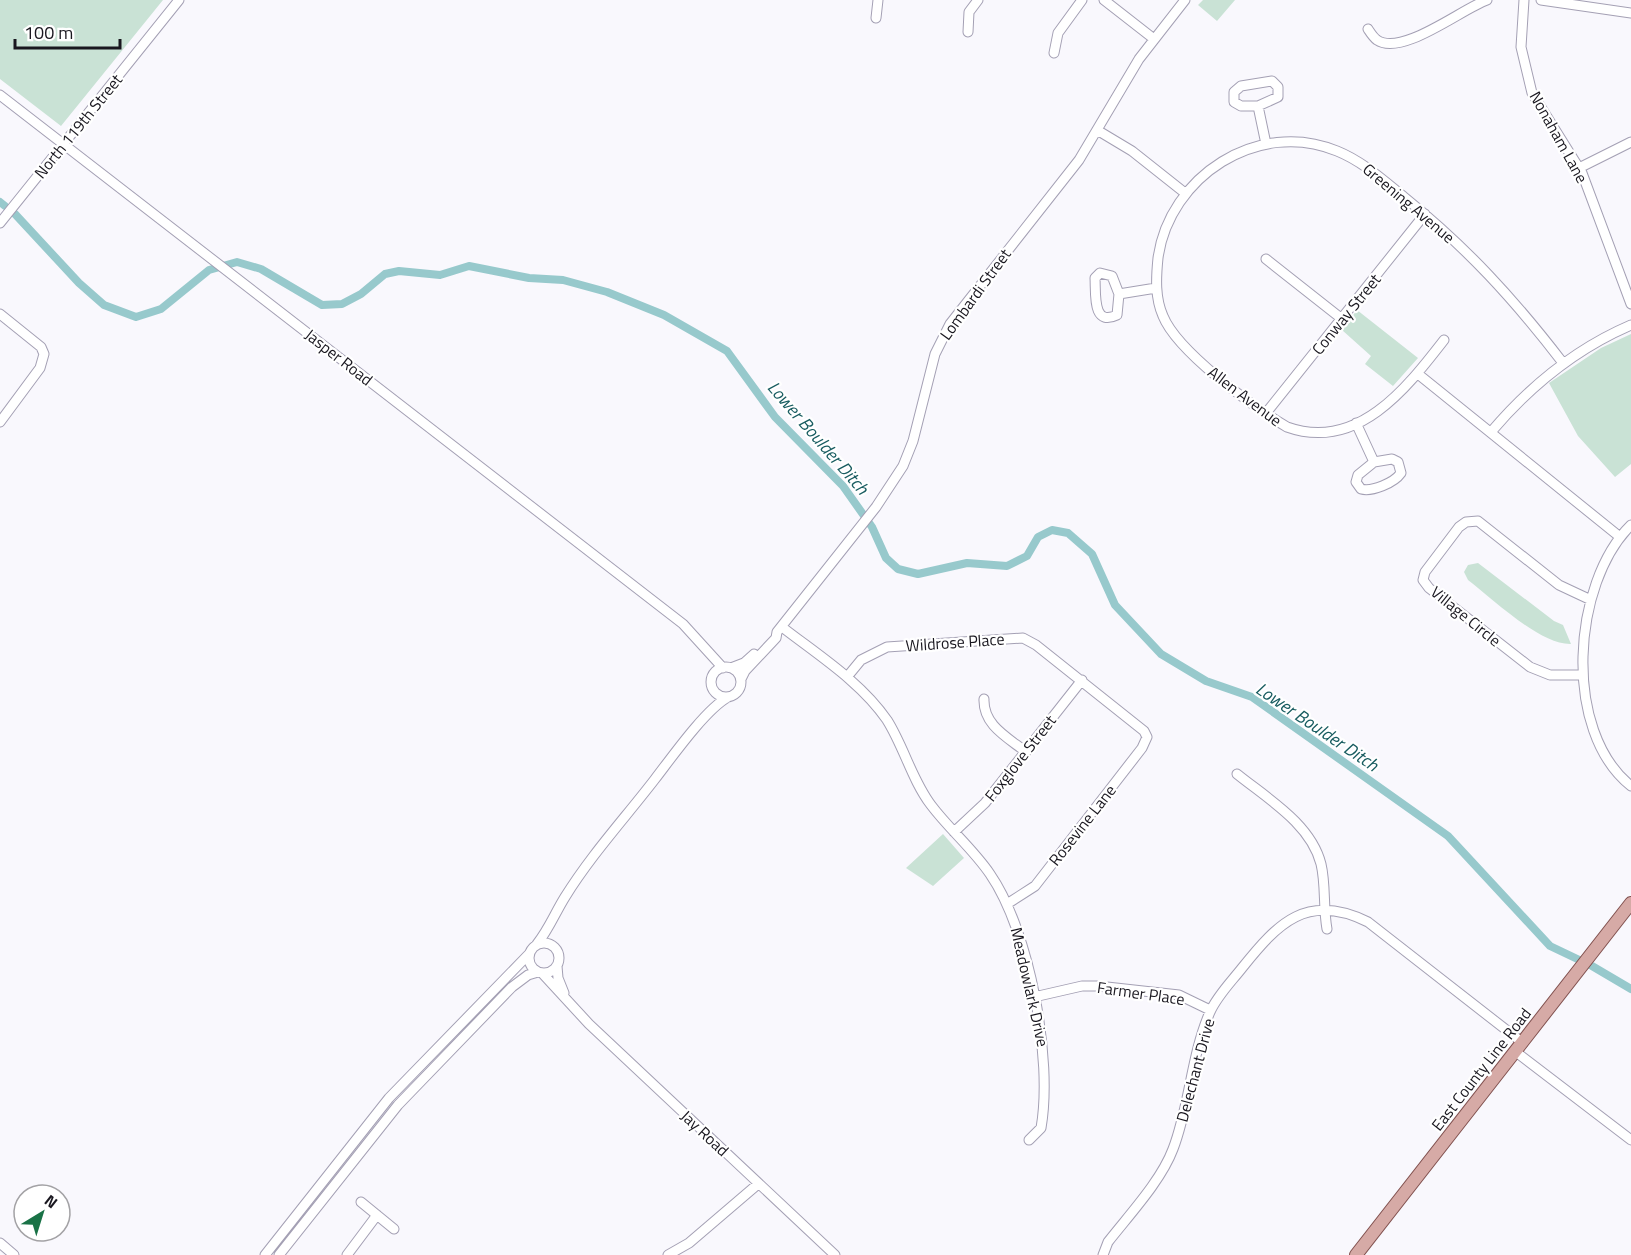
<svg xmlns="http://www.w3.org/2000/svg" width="1631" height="1255" font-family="'Titillium Web',sans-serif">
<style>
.green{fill:#c9e2d5}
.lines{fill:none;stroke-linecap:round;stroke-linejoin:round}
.canal{stroke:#97c9cc;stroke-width:8}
.minor-casing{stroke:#a4a0b4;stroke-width:11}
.major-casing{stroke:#825250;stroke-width:14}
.minor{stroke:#fff;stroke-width:9}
.major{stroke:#d6aaa6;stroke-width:12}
.labels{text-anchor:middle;stroke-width:4.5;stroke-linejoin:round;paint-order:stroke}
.street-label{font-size:16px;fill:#19171f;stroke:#fff}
.water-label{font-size:18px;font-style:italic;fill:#185c60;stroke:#fff}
</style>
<rect width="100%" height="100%" fill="#f9f8fd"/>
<path class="green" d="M 0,0 L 163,0 L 61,126 L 0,79 Z
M 1203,0 L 1235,0 L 1217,21 L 1198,5 Z
M 1357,310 L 1418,358 L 1393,386 L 1365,364 L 1371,356 L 1342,330 Z
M 1631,334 L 1631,464 L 1615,477 L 1578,436 L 1549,383 L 1601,348 Z
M 1478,563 L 1554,621 L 1563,625 L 1571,644 C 1540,645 1493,599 1468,580 L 1464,572 L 1468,565 Z
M 943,834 L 964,858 L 933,886 L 906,868 Z"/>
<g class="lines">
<path class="canal" d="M 0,202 L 5,206
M 15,214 L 79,283 L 104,305 L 136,317 L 161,309 L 209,270 L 237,262 L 261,269 L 322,305 L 342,304 L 361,294 L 385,274 L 399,271 L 440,275 L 469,266 L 529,278 L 563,280 L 607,292 L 664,315 L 727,351 L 775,417 L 843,486 L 872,527 L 886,558 L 898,569 L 918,574 L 967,563 L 1007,566 L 1027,556 L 1038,537 L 1052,530 L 1068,533 L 1092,554 L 1115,605 L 1161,654 L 1206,681 L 1252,697 L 1448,836 L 1550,946 L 1592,966 L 1631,989"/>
<defs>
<path id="minor" d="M 1104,0 L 1154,39
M 1524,0 L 1521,47 L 1532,93 L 1582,173 L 1631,304
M 1541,0 L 1631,13
M 876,18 L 878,0
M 1368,29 C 1370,32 1373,37 1377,40 C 1402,57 1463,8 1487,0
M 968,32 L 969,12 L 978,0
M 1054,53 L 1058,33 L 1082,0
M 0,95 L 683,624 L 723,668
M 1258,106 L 1241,106 L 1234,102 L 1234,92 L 1241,86 L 1272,81 L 1278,87 L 1278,97 L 1258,106 L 1266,144
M 1097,130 L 1132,151 L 1185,193
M 1579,168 L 1631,142
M 0,223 L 179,0
M 1266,259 L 1342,319
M 1119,294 L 1117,315 C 1092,327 1096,294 1095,278 L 1100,273 L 1112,276 L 1119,294 L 1156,288
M 0,314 L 41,347 L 44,354 L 40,368 L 0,422
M 1444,340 C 1406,389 1357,452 1287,427 C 1253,407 1177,351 1163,316 C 1155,298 1156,278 1158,258 C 1169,177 1258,118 1337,151 C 1362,161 1383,180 1404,197 C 1467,248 1513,298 1563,363
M 1418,374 L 1620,537
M 1266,413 L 1425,214
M 1356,423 L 1374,462 L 1358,475 L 1356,482 L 1361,489 C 1372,492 1394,483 1401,473 L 1398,462 L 1392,459 L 1374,462
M 1491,432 C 1530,386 1575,349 1631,325
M 1631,525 C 1572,583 1562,731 1631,786
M 782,627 C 818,655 861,682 887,720 C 904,747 912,780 931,805 C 949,829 973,849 990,874 C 1030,932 1053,1060 1041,1128 L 1029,1140
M711 682a15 15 0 1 1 30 0a15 15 0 1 1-30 0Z
M 731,668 L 744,663 L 754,654
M 1583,675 L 1550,675 L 1530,667 L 1429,588 L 1423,580 L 1425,572 L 1459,527 L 1466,522 L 1478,521 L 1559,585 L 1591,600
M 847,677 L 861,660 L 887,647 L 1023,638 L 1036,645 L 1144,731 L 1147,737 L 1142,748 L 1035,886 L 1007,904
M 741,679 L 745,671 L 776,638 L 777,632 L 876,507 L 903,466 L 913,441 L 935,354 L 950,324 L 1079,160 L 1139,59 L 1185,0
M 984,699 C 983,725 1007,737 1026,752
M 1237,774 C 1268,799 1311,824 1321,864 C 1326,885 1323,907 1327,929
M 954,832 L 985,803 L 1082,680
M529 958a15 15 0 1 1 30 0a15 15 0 1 1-30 0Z
M 537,944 C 549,929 555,913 565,897 C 591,855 625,818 655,779 C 672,757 705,710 728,697
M 557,966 L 558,978 L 564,993
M 542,973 L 589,1024 L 835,1255
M 1034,997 L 1082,986 L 1098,986 L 1179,995 L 1210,1010
M 1516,1052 L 1631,1140
M 361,1202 L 394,1229
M 0,1243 L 14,1255
M 265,1255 L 389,1098 L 529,954
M 279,1255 L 398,1105 L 512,987 L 528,975 L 538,972
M 347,1255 L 377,1215
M 668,1255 L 689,1243 L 758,1184
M 1103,1255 L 1108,1242 C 1129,1215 1161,1181 1173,1149 C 1190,1105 1191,1055 1210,1012 C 1217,996 1231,982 1242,968 C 1278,923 1307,892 1368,922 L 1523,1043"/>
<path id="major" d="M 1356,1255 L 1631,903"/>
</defs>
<use href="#minor" class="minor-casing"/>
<use href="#major" class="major-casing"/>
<use href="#minor" class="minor"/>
<use href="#major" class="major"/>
</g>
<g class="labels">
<g class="street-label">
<text transform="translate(78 126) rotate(-51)" y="6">North 119th Street</text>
<text transform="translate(1559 137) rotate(61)" y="6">Nonaham Lane</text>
<text transform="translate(1409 203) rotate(40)" y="6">Greening Avenue</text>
<text transform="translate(975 294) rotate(-54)" y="6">Lombardi Street</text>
<text transform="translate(1346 314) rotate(-51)" y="6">Conway Street</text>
<text transform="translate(339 357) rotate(38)" y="6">Jasper Road</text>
<text transform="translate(1245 396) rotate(37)" y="6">Allen Avenue</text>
<text transform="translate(1466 616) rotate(39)" y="6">Village Circle</text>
<text transform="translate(955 642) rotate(-4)" y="6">Wildrose Place</text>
<text transform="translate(1020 758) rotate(-52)" y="6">Foxglove Street</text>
<text transform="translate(1082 825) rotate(-52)" y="6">Rosevine Lane</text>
<text transform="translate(1030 987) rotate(77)" y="6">Meadowlark Drive</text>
<text transform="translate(1141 993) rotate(8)" y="6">Farmer Place</text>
<text transform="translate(1481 1069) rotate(-52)" y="6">East County Line Road</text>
<text transform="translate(1195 1070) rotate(-75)" y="6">Delechant Drive</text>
<text transform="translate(705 1133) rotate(43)" y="6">Jay Road</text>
</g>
<g class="water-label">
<text transform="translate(818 438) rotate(49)" y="6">Lower Boulder Ditch</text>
<text transform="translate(1317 727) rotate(34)" y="6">Lower Boulder Ditch</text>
</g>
</g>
<g transform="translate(42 1213) rotate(38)"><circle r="28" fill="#ffffff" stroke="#a3a2a5" stroke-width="1.5"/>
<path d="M0-4.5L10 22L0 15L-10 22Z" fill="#197246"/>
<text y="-9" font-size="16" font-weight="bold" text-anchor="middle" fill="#19171f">N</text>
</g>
<path d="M15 39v9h105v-9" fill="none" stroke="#19171f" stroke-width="3"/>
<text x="24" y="39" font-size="18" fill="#19171f" stroke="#ffffff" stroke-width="4.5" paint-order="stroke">100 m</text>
</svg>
